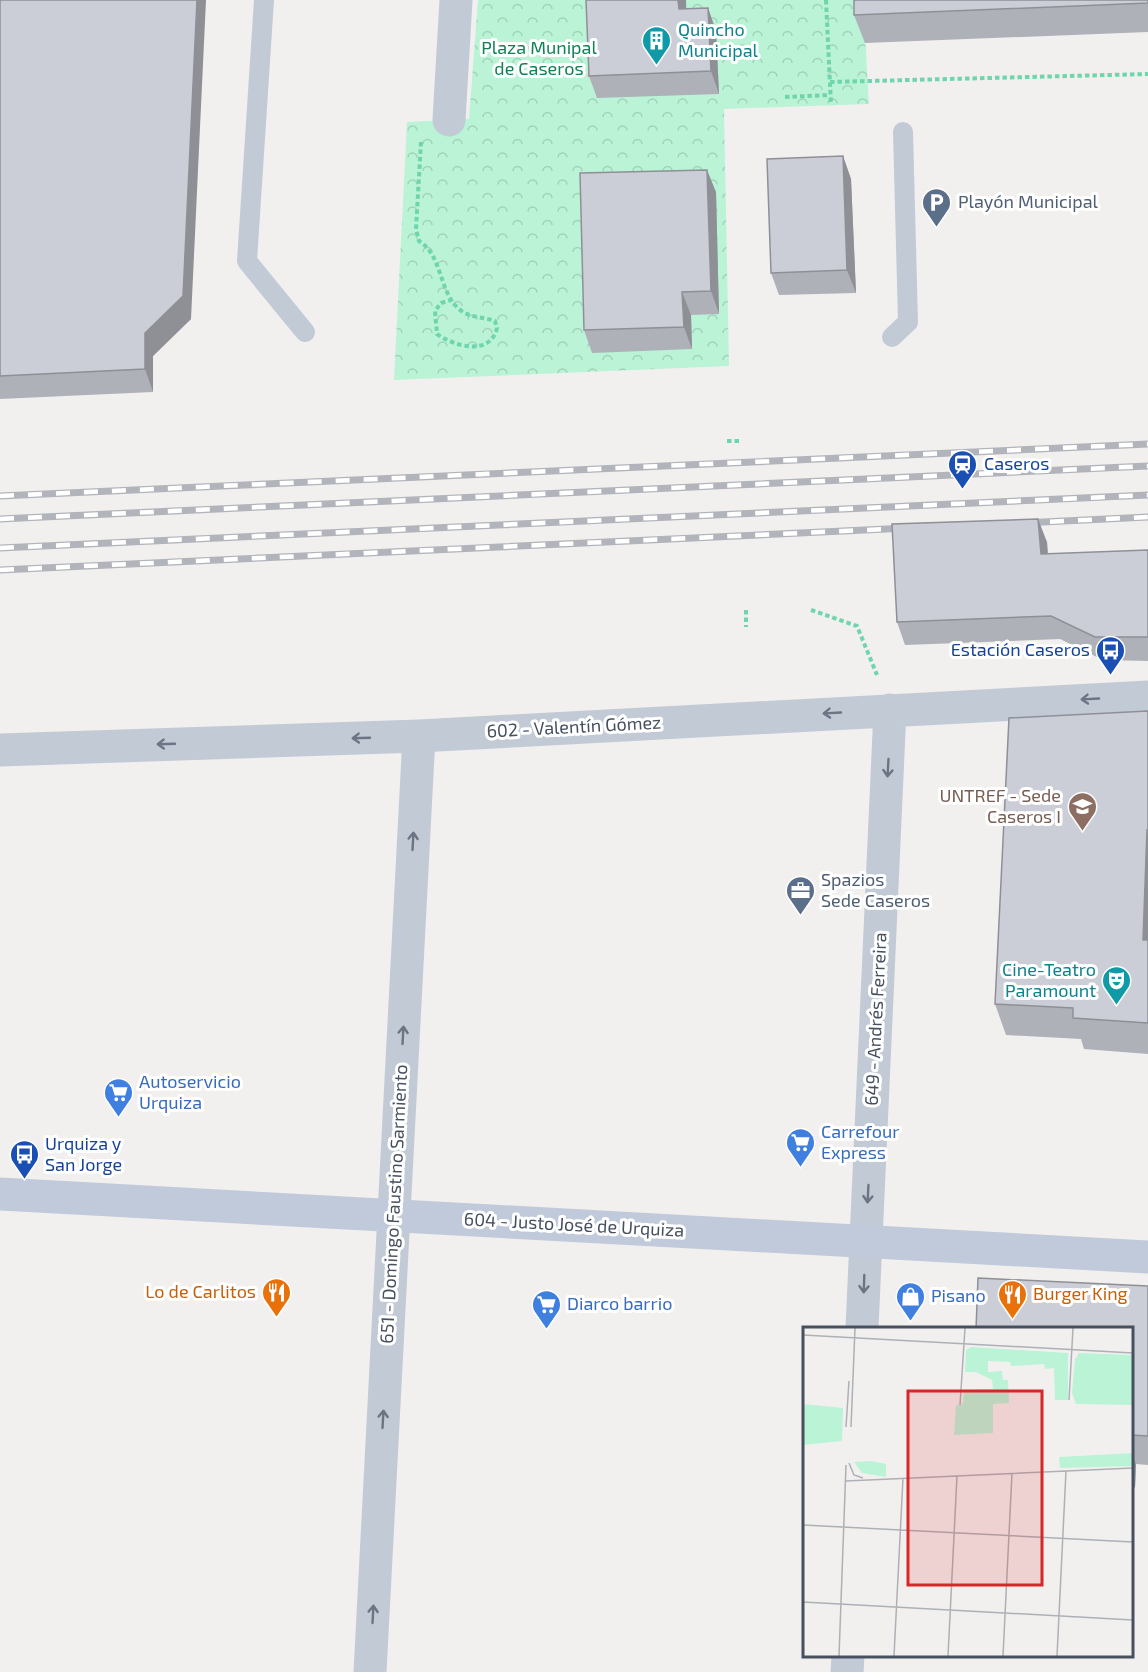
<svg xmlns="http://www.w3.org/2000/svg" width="1148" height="1672" font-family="'Exo 2',sans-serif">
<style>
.park{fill:url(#park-crowns)}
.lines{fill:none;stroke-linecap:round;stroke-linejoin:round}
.path{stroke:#6fd5ad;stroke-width:4;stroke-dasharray:4.5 3;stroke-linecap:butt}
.lane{stroke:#c2cad6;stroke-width:20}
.street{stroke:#c2cad6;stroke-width:33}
.secondary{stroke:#c0cada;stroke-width:33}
.rail-casing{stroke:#b1b4bb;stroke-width:7}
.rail{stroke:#fff;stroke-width:4.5;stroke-dasharray:14;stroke-linecap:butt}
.wall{fill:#afb1b8}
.shaded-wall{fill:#8e9096}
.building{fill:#cbced6;stroke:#8e9096;stroke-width:1.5}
.oneway{stroke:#6b7583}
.labels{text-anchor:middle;stroke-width:6;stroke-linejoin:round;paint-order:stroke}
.culture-label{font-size:18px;fill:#0d838f;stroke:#fff;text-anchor:start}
.park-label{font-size:18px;fill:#0f8254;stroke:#fff}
.service-label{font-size:18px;fill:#4e5e75;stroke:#fff;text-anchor:start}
.transit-label{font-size:18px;fill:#164399;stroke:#fff;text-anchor:start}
.street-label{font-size:18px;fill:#46505f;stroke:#fff}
.education-label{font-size:18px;fill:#785e54;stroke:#fff;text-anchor:end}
.shop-label{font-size:18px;fill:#366cbe;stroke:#fff;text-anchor:start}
.food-label{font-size:18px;fill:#c56008;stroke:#fff;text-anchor:end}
.inset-road{fill:none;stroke:#adb0b5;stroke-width:1.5}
.view{fill:#d62828;fill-opacity:0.15;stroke:#d62828;stroke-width:3}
.inset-edge{fill:none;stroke:#46505f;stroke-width:3}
</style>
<defs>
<pattern id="park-crowns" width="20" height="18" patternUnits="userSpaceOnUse" patternTransform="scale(1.5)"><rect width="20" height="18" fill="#baf3d6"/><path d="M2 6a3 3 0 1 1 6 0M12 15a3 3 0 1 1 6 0" fill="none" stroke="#a1d2ba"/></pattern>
</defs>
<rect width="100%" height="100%" fill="#f2f0ef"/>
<path class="park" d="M 478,0 L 863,0 L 869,104 L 724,109 L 729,366 L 394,380 L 407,122 L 469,119 Z"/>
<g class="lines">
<path class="path" d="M 826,0 L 831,105
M 830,82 L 1148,74
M 785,97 L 830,95
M 421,142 L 416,229 L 419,241 C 444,256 438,296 463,312 C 473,318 484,317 495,321 L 497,328 C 490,357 454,346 437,334 L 435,311 L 441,303 L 451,300
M 727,441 L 739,441
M 746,610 L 746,627
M 811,610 L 857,626 L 877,675"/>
<path class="lane" d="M 264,0 L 247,261 L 305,332
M 892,337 L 908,322 L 903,132"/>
<path class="street" d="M 449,120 L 456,0
M 0,750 L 419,736 L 1148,697
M 862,1328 L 890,710
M 370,1672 L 419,736
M 847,1672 L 848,1656"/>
<path class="secondary" d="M 0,1194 L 1148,1257"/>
<defs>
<path id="rail" d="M 0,496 L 1148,444
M 0,519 L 1148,466
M 1022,523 L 1148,517
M 0,548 L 1148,495
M 0,570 L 908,528"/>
</defs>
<use href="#rail" class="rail-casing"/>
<use href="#rail" class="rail"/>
</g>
<path class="wall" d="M 0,0 L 191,319 L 153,356 L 153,392 L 0,399 Z
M 1148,0 L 1148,32 L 865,43 L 854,15 Z
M 708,8 L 716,31 L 719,94 L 597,98 L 589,76 L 686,9 Z
M 843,156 L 851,179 L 856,293 L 779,295 L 771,273 Z
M 716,192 L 719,314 L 691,315 L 692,349 L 592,353 L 584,330 Z
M 1047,542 L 1048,554 L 1148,550 L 1148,661 L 1103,660 L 1060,639 L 905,645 L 897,622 Z
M 1148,711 L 1148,1054 L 1084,1049 L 1081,1039 L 1006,1035 L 995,1004 Z
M 1148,1286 L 1148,1465 L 1136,1464 L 1135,1488 L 1131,1487 L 1131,1329 Z"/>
<path class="shaded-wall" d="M 197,0 L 206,0 L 191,319 L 153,356 L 153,392 L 145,369 L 145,333 Z
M 678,0 L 686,0 L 687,32 L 679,9 Z
M 708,8 L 716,31 L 719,94 L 711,71 Z
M 843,156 L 851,179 L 856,293 L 847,270 Z
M 707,170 L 716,192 L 719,314 L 711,291 Z
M 682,292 L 691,315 L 692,349 L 684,327 Z
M 1038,519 L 1047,542 L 1049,578 L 1041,554 Z
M 1147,830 L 1148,833 L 1148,955 L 1143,940 Z
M 1131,1451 L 1136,1464 L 1135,1488 L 1131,1477 Z"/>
<path class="building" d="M 0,0 L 197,0 L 183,296 L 145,333 L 145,369 L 0,376 Z
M 586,0 L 678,0 L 679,9 L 708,8 L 711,71 L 589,76 Z
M 854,0 L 1148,0 L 1148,3 L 854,15 Z
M 843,156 L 847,270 L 771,273 L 767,159 Z
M 707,170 L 711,291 L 682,292 L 684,327 L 584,330 L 580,173 Z
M 1038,519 L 1041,554 L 1148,550 L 1148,637 L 1095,637 L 1051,616 L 897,622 L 892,524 Z
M 1148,711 L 1148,830 L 1147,830 L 1143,940 L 1148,940 L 1148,1023 L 1073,1018 L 1073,1008 L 995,1004 L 1009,718 Z
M 978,1278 L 1148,1286 L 1148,1436 L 1131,1435 L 1131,1329 L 976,1329 Z"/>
<defs><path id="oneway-shaft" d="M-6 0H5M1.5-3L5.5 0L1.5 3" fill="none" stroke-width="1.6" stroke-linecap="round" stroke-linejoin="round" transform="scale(1.5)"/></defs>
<g class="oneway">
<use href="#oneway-shaft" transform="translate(1090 699) rotate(177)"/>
<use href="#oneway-shaft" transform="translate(832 713) rotate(177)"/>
<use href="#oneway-shaft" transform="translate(361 738) rotate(178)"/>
<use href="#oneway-shaft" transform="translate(166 744) rotate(178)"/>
<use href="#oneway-shaft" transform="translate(888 768) rotate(93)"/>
<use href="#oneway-shaft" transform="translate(413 841) rotate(-87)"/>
<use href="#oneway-shaft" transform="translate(403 1035) rotate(-87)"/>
<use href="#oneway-shaft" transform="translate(868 1194) rotate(93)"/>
<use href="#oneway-shaft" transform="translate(864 1284) rotate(92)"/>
<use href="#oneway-shaft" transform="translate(383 1419) rotate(-87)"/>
<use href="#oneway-shaft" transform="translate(373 1614) rotate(-87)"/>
</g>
<defs>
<symbol id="building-pin" viewBox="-11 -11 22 30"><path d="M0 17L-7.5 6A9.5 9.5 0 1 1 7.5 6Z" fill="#0f9aa8" stroke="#fff"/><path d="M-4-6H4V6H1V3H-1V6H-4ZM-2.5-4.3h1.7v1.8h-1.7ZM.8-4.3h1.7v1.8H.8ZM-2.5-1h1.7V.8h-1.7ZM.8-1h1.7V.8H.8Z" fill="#fff"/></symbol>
<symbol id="parking-pin" viewBox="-11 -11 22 30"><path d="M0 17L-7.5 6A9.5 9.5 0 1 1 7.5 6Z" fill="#5c6f8a" stroke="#fff"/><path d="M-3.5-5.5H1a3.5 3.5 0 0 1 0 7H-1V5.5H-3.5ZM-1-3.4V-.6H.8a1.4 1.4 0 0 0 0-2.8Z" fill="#fff"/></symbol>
<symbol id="station-pin" viewBox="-11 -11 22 30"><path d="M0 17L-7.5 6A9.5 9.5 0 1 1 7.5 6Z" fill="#1a4fb4" stroke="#fff"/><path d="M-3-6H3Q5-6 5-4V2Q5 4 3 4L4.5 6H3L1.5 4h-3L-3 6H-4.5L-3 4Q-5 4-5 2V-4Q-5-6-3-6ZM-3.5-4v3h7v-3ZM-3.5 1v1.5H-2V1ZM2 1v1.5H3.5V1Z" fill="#fff"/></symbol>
<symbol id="bus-pin" viewBox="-11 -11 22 30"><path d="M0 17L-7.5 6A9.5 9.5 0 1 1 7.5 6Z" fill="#1a4fb4" stroke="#fff"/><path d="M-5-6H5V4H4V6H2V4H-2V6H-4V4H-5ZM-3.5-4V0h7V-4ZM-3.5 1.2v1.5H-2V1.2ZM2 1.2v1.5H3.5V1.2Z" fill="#fff"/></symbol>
<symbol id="university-pin" viewBox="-11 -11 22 30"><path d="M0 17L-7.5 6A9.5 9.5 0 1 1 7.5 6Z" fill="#8d6e63" stroke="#fff"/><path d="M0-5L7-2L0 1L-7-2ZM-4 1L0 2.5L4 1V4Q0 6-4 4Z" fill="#fff"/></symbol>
<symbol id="office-pin" viewBox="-11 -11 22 30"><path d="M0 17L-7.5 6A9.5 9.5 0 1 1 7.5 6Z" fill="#5c6f8a" stroke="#fff"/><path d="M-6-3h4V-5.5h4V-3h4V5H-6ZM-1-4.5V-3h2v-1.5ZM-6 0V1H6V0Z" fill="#fff"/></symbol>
<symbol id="theatre-pin" viewBox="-11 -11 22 30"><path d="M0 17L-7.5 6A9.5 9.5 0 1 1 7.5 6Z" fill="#0f9aa8" stroke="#fff"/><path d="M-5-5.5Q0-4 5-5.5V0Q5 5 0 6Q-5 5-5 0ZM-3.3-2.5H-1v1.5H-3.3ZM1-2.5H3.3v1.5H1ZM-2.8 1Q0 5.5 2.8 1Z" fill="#fff"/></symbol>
<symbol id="supermarket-pin" viewBox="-11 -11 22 30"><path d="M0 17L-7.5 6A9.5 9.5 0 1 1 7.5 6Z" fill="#3f7fe0" stroke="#fff"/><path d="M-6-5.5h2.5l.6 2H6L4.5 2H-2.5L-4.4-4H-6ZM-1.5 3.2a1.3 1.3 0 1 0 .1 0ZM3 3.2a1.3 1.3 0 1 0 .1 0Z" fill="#fff"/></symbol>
<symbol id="restaurant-pin" viewBox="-11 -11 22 30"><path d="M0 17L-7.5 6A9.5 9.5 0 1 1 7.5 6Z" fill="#e8710a" stroke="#fff"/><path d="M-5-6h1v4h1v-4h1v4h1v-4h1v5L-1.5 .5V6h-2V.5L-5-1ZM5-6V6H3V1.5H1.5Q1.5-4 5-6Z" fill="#fff"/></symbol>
<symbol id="shop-pin" viewBox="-11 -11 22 30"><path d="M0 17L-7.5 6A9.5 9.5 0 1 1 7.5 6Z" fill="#3f7fe0" stroke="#fff"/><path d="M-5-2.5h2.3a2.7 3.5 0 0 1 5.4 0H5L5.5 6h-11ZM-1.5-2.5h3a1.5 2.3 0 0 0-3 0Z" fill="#fff"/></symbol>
</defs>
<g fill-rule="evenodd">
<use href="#building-pin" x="640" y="24" width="33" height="45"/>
<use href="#parking-pin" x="920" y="186" width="33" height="45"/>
<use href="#station-pin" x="946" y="448" width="33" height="45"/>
<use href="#bus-pin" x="1094" y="634" width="33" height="45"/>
<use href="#university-pin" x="1066" y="790" width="33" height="45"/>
<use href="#office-pin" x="784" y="874" width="33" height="45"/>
<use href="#theatre-pin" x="1100" y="964" width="33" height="45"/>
<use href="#supermarket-pin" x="102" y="1076" width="33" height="45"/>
<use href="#supermarket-pin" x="784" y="1126" width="33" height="45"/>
<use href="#bus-pin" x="8" y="1138" width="33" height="45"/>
<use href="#restaurant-pin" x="260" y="1276" width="33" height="45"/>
<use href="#restaurant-pin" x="996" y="1278" width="33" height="45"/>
<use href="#shop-pin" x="894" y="1280" width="33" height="45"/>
<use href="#supermarket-pin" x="530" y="1288" width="33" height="45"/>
</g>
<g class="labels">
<g class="culture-label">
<text x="678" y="36">Quincho<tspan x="678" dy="21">Municipal</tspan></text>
<text x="1096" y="976" text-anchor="end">Cine-Teatro<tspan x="1096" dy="21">Paramount</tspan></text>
</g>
<g class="park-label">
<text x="539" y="54">Plaza Munipal<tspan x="539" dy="21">de Caseros</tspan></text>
</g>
<g class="service-label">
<text x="958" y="208">Playón Municipal</text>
<text x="821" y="886">Spazios<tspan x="821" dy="21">Sede Caseros</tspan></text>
</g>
<g class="transit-label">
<text x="984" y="470">Caseros</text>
<text x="1090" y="656" text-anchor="end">Estación Caseros</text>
<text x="45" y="1150">Urquiza y<tspan x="45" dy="21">San Jorge</tspan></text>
</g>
<g class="street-label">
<text transform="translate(574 727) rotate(-3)" y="6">602 - Valentín Gómez</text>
<text transform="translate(876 1019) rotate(-87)" y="6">649 - Andrés Ferreira</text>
<text transform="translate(394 1204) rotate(-87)" y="6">651 - Domingo Faustino Sarmiento</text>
<text transform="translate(574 1225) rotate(3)" y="6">604 - Justo José de Urquiza</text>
</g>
<g class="education-label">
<text x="1061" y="802">UNTREF - Sede<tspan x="1061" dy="21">Caseros I</tspan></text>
</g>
<g class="shop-label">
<text x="139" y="1088">Autoservicio<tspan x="139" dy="21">Urquiza</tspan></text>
<text x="821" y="1138">Carrefour<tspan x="821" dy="21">Express</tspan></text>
<text x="931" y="1302">Pisano</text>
<text x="567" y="1310">Diarco barrio</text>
</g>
<g class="food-label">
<text x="256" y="1298">Lo de Carlitos</text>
<text x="1033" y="1300" text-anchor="start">Burger King</text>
</g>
</g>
<g transform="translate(803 1327)">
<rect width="330" height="330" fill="#f2f0ef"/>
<path d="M 168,20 L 265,26 L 265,73 L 252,73 L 251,41 L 242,42 L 241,37 L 208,39 L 207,35 L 185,34 L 185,45 L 199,44 L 200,53 L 205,53 L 206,76 L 190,77 L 190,106 L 151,108 L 153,78 L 160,77 L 161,63 L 190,62 L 189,53 L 173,45 L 162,45 L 163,23 ZM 276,26 L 330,28 L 330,78 L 273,77 L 269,66 L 272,32 ZM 330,126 L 330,139 L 257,141 L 256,130 ZM 69,134 L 83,137 L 83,150 L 59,146 L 51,135 Z" fill="#baf3d6"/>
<path d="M 0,77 L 40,81 L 39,114 L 0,118 Z" fill="#baf3d6"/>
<path class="inset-road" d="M 0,8 L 330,26M 266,73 L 270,1M 157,78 L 162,1M 43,100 L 46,54M 48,100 L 52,1M 46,136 L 51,148 L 60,151M 43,154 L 330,141M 0,198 L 330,215M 0,275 L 330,293M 36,329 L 43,138M 91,329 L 100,151M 145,329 L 154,149M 200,329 L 209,146M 254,329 L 263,144"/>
<path class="view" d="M 105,64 L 239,64 L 239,258 L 105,258 Z"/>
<rect width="330" height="330" class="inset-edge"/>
</g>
</svg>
